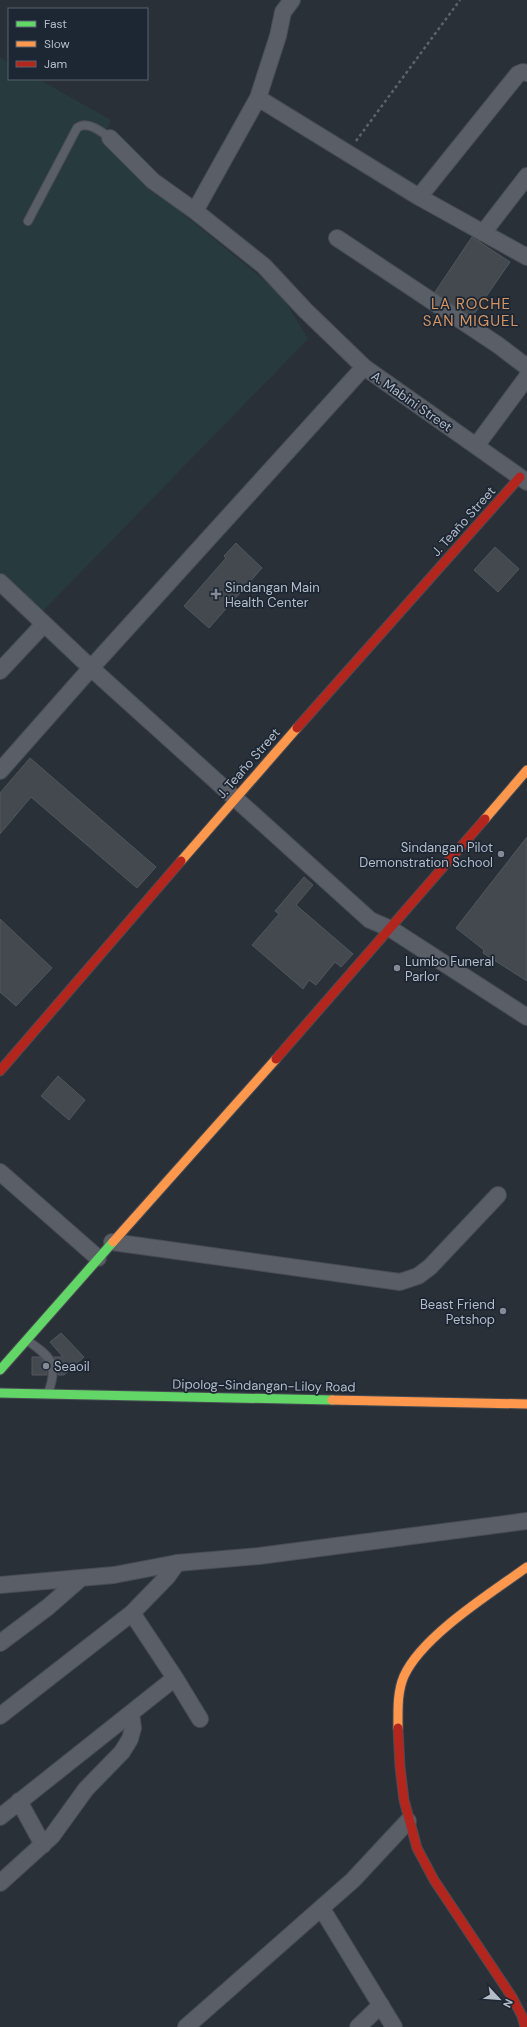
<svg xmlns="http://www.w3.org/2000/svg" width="527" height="2027" font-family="'DM Sans',sans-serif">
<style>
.green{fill:#273a3e}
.building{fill:#444950;stroke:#52575f}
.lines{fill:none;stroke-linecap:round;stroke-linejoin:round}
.lane-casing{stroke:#484c53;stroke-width:10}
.street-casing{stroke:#484c53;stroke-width:18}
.fast-casing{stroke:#484c53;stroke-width:11}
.slow-casing{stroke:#484c53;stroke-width:11}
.jam-casing{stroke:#484c53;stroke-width:11}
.path{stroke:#5d636a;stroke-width:2.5;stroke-dasharray:3 3;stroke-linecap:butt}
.lane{stroke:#5a5e66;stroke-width:8}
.street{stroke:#5a5e66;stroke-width:16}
.fast{stroke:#63d668;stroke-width:9}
.slow{stroke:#ff974d;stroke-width:9}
.jam{stroke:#b3261e;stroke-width:9}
.poi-dot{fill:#848b96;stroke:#1d2633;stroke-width:1.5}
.labels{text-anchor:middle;stroke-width:3.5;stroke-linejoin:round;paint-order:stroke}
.street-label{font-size:13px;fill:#b4bcc9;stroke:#1d2633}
.poi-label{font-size:13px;fill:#b4bcc9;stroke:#1d2633;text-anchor:start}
.quarter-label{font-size:15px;letter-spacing:1px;fill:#d59563;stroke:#1d2633}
</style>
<rect width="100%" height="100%" fill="#2a3038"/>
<path class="green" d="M 0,58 L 9,63 L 9,79 L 38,79 L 111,120 L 102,141 L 186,216 L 281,294 L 308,339 L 42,612 L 0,572 Z"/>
<path class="building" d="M 472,237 L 510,262 L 472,317 L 435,292 Z
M 236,543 L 262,568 L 209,628 L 184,606 L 226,558 L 224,556 Z
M 495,547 L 519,569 L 498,592 L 474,570 Z
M 30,758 L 156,867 L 137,888 L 31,797 L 0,834 L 0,793 Z
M 527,837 L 527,981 L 483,953 L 484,950 L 456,928 Z
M 304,877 L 313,885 L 296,905 L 353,954 L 341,967 L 335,962 L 316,985 L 309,980 L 303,989 L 252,945 L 279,914 L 275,911 Z
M 0,919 L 52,968 L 16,1006 L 0,992 Z
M 58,1076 L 85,1100 L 69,1120 L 41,1096 Z
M 61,1333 L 84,1357 L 64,1375 L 58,1375 L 58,1366 L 54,1357 L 63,1357 L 50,1342 Z
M 32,1357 L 40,1357 L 43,1360 L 47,1369 L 47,1375 L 32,1375 Z"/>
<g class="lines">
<defs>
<path id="lane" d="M 28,221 L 77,128 C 87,120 102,132 110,138
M 28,1341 C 51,1357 59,1364 48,1393"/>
<path id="street" d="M 258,98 L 419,197 L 527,257
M 110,138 L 153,181 L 195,211 L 264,266 L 305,310 L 364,367 L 527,482
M 419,197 L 518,74 L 523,72 L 527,73
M 195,211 L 258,98 L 278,36 L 283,12 L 292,0
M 483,233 L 527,176
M 337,238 L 498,345 L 527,367
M 476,446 L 527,377
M 0,582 L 91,668 L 370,920 L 391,929 L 527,1017
M 0,671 L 44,624
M 0,771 L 91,668 L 364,367
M 0,1172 L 98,1258
M 112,1242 L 400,1282 L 418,1276 L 430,1267 L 498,1195
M 0,1585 L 114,1575 L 177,1563 L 259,1556 L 527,1521
M 0,1643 L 48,1607 L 80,1579
M 175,1678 L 200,1719
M 0,1716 L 132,1613 L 167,1577 L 177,1563
M 19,1801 L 43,1845
M 0,1817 L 175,1678 L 132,1613
M 0,1883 L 52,1836 L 86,1789 L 122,1752 L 130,1739 L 133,1728 L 131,1713
M 322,1909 L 394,2027
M 186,2027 L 353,1880 L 408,1821
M 358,2027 L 381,2005"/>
<path id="fast" d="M 0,1370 L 113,1242
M 0,1393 L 332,1400"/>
<path id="slow" d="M 485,819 L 527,770
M 181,861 L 297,728
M 113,1242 L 276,1059
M 332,1400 L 527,1404
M 398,1728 C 398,1711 397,1692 404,1676 C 422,1636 491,1593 527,1567"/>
<path id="jam" d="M 297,728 L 520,477
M 276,1059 L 485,819
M 0,1071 L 181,861
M 398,1728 L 400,1767 L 404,1800 L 417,1848 L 434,1880 L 512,1997 L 522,2016 L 525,2027"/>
</defs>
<use href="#lane" class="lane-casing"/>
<use href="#street" class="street-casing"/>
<use href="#fast" class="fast-casing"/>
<use href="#slow" class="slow-casing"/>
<use href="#jam" class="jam-casing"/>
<path class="path" d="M 356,141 L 460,0"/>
<use href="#lane" class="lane"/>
<use href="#street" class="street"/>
<use href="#fast" class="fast"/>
<use href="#slow" class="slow"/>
<use href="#jam" class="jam"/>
</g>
<g class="poi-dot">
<path d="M214 588h4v4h4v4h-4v4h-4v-4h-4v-4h4z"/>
<circle cx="501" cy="854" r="4"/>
<circle cx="397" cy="968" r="4"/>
<circle cx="503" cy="1311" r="4"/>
<circle cx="46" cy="1366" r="4"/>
</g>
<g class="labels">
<g class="street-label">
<text transform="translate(412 401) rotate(35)" y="5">A. Mabini Street</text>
<text transform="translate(463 521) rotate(-48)" y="5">J. Teaño Street</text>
<text transform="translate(248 763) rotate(-49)" y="5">J. Teaño Street</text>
<text transform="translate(264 1385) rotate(1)" y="5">Dipolog-Sindangan-Liloy Road</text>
</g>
<g class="poi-label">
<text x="225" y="592">Sindangan Main<tspan x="225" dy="15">Health Center</tspan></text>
<text x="493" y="852" text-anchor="end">Sindangan Pilot<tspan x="493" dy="15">Demonstration School</tspan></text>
<text x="405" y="966">Lumbo Funeral<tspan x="405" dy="15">Parlor</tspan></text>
<text x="495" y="1309" text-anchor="end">Beast Friend<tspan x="495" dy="15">Petshop</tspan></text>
<text x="54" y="1371">Seaoil</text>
</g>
<g class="quarter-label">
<text x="471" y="309">LA ROCHE<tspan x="471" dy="17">SAN MIGUEL</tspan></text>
</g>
</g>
<rect x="8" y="8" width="140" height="72" fill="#1d2633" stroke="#59626f"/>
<rect x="16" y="21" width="20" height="6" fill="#63d668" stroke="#59626f"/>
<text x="44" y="28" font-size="12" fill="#b4bcc9">Fast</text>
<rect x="16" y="41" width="20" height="6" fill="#ff974d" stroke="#59626f"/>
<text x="44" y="48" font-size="12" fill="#b4bcc9">Slow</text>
<rect x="16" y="61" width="20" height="6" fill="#b3261e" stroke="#59626f"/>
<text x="44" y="68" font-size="12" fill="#b4bcc9">Jam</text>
<g transform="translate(499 1999) rotate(116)" stroke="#1d2633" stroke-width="3" paint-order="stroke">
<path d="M0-3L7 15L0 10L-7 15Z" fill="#b4bcc9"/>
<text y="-6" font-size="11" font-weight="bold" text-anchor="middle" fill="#b4bcc9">N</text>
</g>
</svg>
